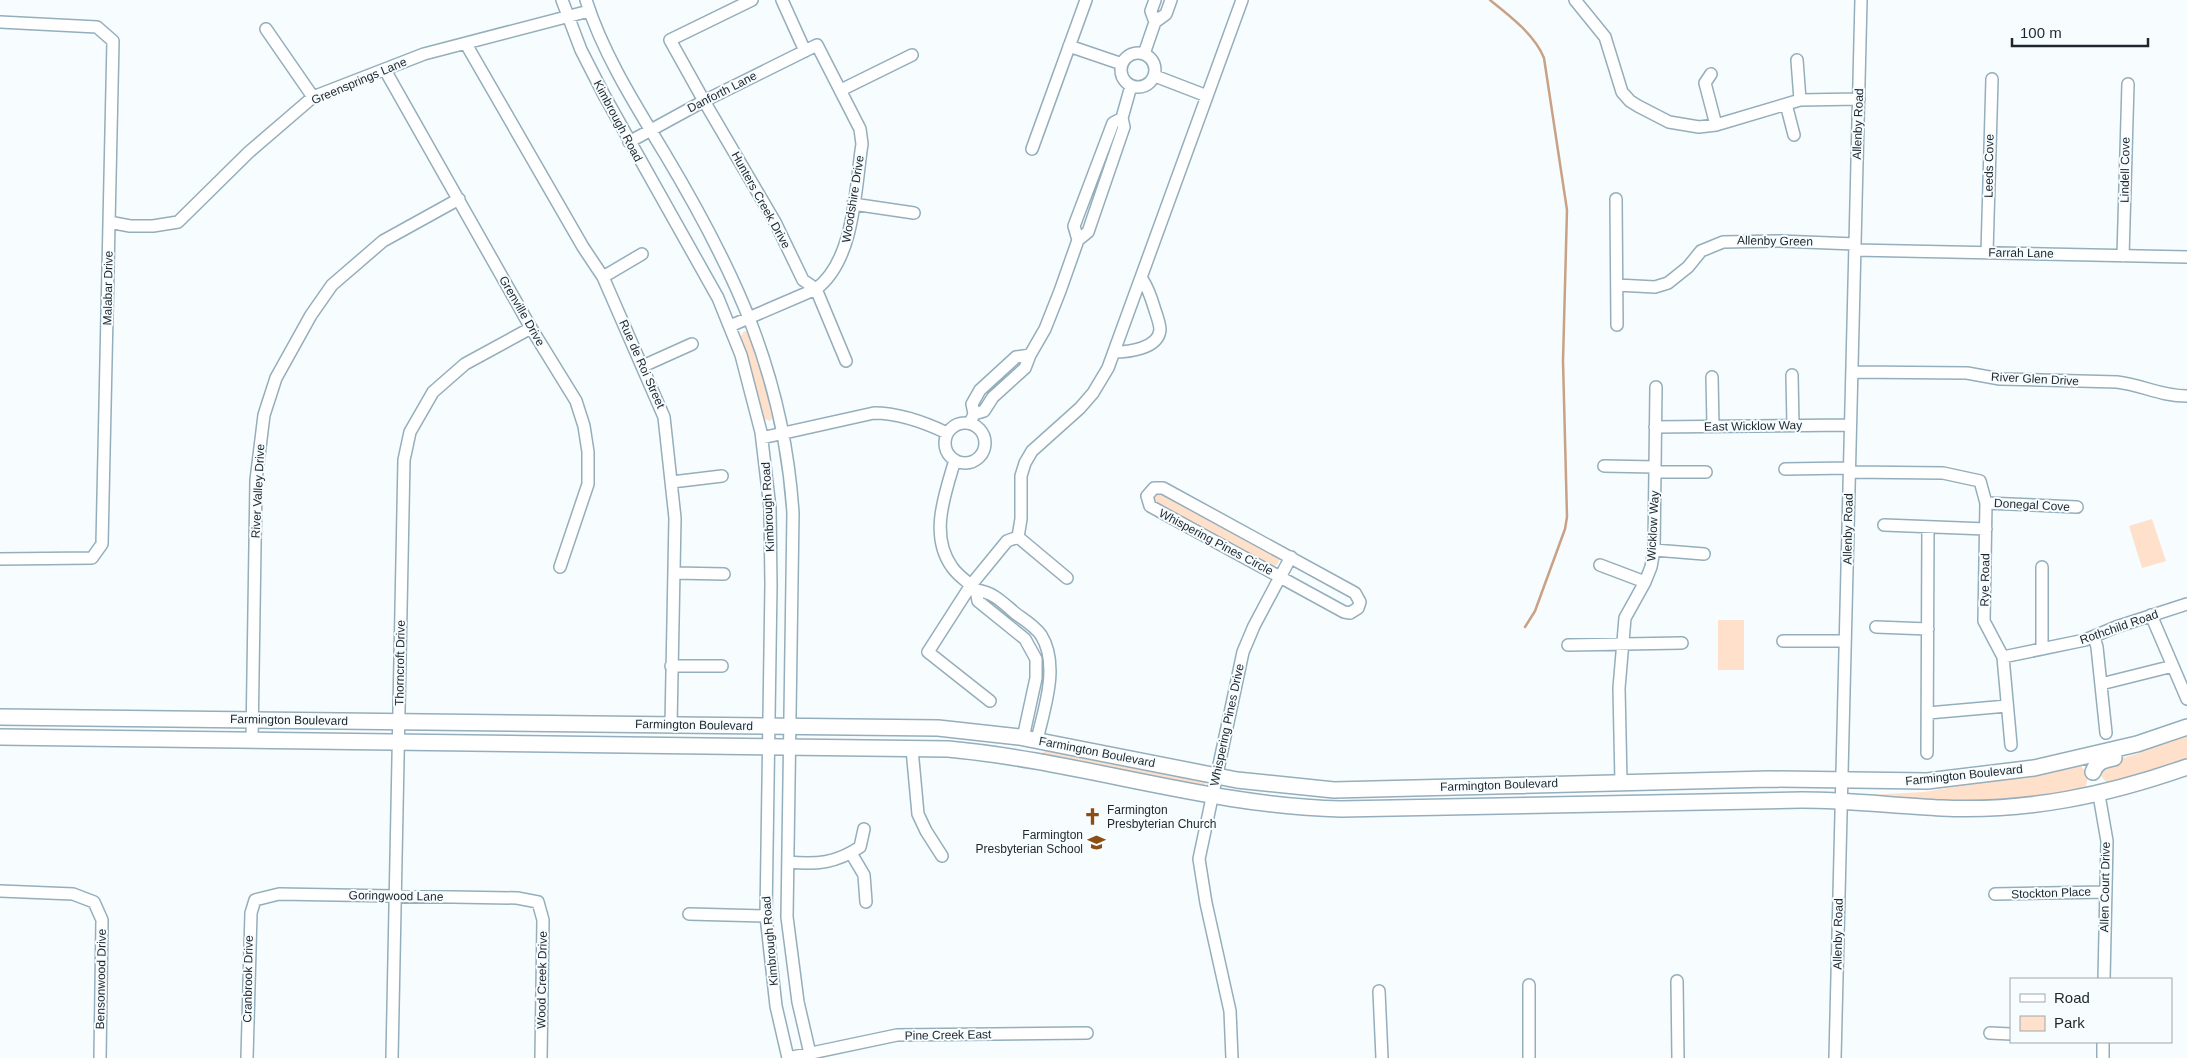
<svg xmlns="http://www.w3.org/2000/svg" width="2187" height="1058" font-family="Helvetica,sans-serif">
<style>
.green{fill:#ffe0ca}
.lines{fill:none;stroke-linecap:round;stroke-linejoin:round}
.stream{stroke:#c9a285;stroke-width:2.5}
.minor-casing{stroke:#94aebc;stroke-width:14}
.major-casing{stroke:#94aebc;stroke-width:18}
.minor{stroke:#fff;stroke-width:11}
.major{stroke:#fff;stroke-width:15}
.labels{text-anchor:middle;stroke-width:4;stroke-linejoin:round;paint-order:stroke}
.street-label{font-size:12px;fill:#1d272d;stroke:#f7fcff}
.poi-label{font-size:12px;fill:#1d272d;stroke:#f7fcff;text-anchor:start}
</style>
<rect width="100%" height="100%" fill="#f7fcff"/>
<path class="green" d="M 744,331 L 749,332 L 759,359 L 774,416 L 770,421 L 765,419 L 741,336 Z
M 1159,492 L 1276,556 L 1279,560 L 1277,565 L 1272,566 L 1155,501 L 1153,495 Z
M 2152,519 L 2166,561 L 2142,568 L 2129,526 Z
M 1718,620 L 1744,620 L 1744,670 L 1718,670 Z
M 2187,733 L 2187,760 L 2150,773 L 2110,784 L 2105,781 L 2100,774 L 2105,763 L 2137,754 L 2156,744 Z
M 1046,751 L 1206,781 L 1207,782 L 1202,787 L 1042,755 L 1043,752 Z
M 2077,765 L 2081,766 C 2087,772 2089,779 2085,788 L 2056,796 L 1985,802 L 1922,800 L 1867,795 L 1924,792 Z"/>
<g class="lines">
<path class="stream" d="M 1490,0 C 1509,15 1535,35 1544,58 L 1567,210 L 1563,361 L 1567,517 L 1565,529 L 1535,611 L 1525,627"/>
<defs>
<path id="minor" d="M 562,0 L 581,50 L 604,95 L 718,298 L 741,355 L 761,432 L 770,508 L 771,585 L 766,916 L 776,1006 L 788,1058
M 586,0 C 603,54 636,106 665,154 C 735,271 784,375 793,513 L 787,917 L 798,1002 L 811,1058
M 752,0 L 670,40 L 704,101 L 775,222 L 803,280 L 816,289 L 846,361
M 782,0 L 805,51
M 1575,0 L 1605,37 L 1622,92 L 1630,101 L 1638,106 L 1669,122 L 1699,127 L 1716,125 L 1800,100 L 1859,99
M 0,22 L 97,27 L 113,41 L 102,544 L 92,558 L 0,559
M 1155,22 L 1151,11 L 1155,0
M 266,29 L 313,97
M 466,44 L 583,247 L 603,277 L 664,417 L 675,518 L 671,725
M 1069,46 L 1122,64
M1121 70a17 17 0 1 1 34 0a17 17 0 1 1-34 0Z
M 1144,54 L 1155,22 L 1166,14 L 1171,0
M 1797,60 L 1800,100
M 385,70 L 531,328 L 576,401 L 584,426 L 588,452 L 588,484 L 560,567
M 1711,74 L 1705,83 L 1716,125
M 1155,76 L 1207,96
M 841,90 L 912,55
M 1786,104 L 1794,135
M 1122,118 L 1131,86
M 629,142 L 704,101 L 817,45 L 860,129 L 862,144 C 855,189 855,260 816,289 L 730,326
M 1032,149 L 1086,0
M 1616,199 L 1617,325
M 853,204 L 914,213
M 109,222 L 130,226 L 153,226 L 178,222 L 249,152 L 313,97 L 424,54 L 589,11
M 1855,250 L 2187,257
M 1987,253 L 1992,79
M 2123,256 L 2128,84
M 603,277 L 642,254
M 1617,285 L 1655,287 L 1668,283 L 1688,267 L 1701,251 L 1723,242 L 1779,241 L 1855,244
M 1114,352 C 1128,352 1158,349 1160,330 C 1160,323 1156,314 1154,307 C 1151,297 1148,288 1142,279
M 1030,355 L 1045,329 L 1060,291 L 1078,240 L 1074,226 L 1113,123 L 1122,118 L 1124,127 L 1088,232 L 1078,240
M 643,366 L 692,344
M 1852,372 L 1967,373 L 2000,379 L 2117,382 C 2143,385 2160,396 2187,396
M 1792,375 L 1793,425
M 1712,377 L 1713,426
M945 443a20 20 0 1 1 40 0a20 20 0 1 1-40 0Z
M 970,423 L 974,414 L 972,404 L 980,390 L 1016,357 L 1030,355 L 1025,368 L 993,397 L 984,411 L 974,414
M 1655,427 L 1850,425
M 762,438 L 874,413 C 900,413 924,422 947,433
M 955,460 C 945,494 929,535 952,567 C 958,576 967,581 975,589
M 1604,466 L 1655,467
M 1785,469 L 1849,468
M 1655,472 L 1706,472
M 1849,472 L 1943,473 L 1980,481 L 1986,503 L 1984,621 L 2003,657 L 2085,640 L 2116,627 L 2187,604
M 672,482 L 722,476
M 1986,503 L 2077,507
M 1884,525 L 1986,529
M 1018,537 L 1021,519 L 1021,476 L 1025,463 L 1032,451 L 1080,408 L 1093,393 L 1108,368 L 1242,0
M 1018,537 L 1067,578
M 1654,550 L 1704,554
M 1600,565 L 1645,582
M 2042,567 L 2042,649
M 675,573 L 724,574
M 2151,615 L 2187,699
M 1876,627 L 1928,629
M 2094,637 L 2097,647 L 2106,733
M 1783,641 L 1845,641
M 1568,645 L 1682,643
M 2003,657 L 2011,745
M 671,666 L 722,666
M 2101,684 L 2173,666
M 990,701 L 928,652 L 971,585 L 1007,541 L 1018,537
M 1928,713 L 2007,706
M 1023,738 L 1036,678 L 1036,659 L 1025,639 L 978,601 L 976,590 C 993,592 1002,602 1015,613 C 1023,619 1035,626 1041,635 C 1060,665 1044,709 1037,740
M 252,740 L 256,480 L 264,415 L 276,378 L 311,315 L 332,285 L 383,241 L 459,199
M 912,749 L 918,814 L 926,831 L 942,856
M 1927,753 L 1928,527
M 1621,782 L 1619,688 L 1625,618 L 1645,582 L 1651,567 L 1654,550 L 1656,387
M 2099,795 L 2107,841 L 2104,979
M 851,853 L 864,875 L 866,902
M 788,862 C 817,865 836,863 860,847 L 864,829
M 0,891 L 73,894 L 94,902 L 102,920 L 100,1058
M 1995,894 L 2106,892
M 689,914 L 766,916
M 1677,981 L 1678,1058
M 1529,985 L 1529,1058
M 1379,991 L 1382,1058
M 1990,1033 L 2011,1034
M 247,1058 L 251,913 L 255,900 L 279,894 L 517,898 L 538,902 L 543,920 L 541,1058
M 392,1058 L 404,460 L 410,432 L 433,392 L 465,364 L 531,328
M 788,1058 L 897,1035 L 1087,1033
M 1232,1058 L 1230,1011 L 1206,903 L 1199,859 L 1243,652 L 1254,626 L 1280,577 L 1150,506 L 1147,496 L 1154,488 L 1163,488 L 1355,593 L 1360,602 L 1358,608 L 1350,613 L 1344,612 L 1280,577 L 1291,557
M 1835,1058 L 1861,0
M 2103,1058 L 2103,1042"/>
<path id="major" d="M 0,717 L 938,728 L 1019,737 L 1237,780 L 1334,790 L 1769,779 L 1927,781 L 2034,768 L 2137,744 L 2187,727
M 0,737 L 948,749 C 1080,761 1208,806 1341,809 L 1802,800 C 1849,800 1896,806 1942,808 C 2028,812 2107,795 2187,767
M 2093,772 C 2097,761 2104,760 2114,758"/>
</defs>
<use href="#minor" class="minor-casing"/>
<use href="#major" class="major-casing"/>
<use href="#minor" class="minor"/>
<use href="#major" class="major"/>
</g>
<defs>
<symbol id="church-bare" viewBox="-9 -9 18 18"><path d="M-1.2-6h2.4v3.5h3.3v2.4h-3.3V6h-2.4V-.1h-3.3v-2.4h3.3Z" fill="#8d4e13" stroke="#f7fcff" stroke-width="2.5" paint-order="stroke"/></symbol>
<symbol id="school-bare" viewBox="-9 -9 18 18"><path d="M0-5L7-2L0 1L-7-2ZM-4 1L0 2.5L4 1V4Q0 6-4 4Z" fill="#8d4e13" stroke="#f7fcff" stroke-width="2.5" paint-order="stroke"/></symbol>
</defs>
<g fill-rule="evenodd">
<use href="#church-bare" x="1080" y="804" width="25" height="25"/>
<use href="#school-bare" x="1084" y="830" width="25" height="25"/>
</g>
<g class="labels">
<g class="street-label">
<text transform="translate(359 81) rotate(-23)" y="4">Greensprings Lane</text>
<text transform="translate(722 92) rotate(-27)" y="4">Danforth Lane</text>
<text transform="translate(618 121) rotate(62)" y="4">Kimbrough Road</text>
<text transform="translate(1858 124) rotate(-88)" y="4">Allenby Road</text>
<text transform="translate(1989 166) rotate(-89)" y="4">Leeds Cove</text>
<text transform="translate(2125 170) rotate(-89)" y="4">Lindell Cove</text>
<text transform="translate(853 199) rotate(-81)" y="4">Woodshire Drive</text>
<text transform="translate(761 200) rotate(61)" y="4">Hunters Creek Drive</text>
<text transform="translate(1775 241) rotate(1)" y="4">Allenby Green</text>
<text transform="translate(2021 253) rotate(1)" y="4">Farrah Lane</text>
<text transform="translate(108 288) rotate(-89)" y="4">Malabar Drive</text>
<text transform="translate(522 311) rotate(60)" y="4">Grenville Drive</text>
<text transform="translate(642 364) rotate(66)" y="4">Rue de Roi Street</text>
<text transform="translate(2035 379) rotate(3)" y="4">River Glen Drive</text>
<text transform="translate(1753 426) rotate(-1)" y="4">East Wicklow Way</text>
<text transform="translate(258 491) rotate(-87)" y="4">River Valley Drive</text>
<text transform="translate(2032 505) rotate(3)" y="4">Donegal Cove</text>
<text transform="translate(768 507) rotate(-93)" y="4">Kimbrough Road</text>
<text transform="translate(1653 526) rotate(-87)" y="4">Wicklow Way</text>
<text transform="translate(1848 529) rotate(-89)" y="4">Allenby Road</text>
<text transform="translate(1216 542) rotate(28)" y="4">Whispering Pines Circle</text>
<text transform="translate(1985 580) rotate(-89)" y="4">Rye Road</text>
<text transform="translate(2119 627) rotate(-19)" y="4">Rothchild Road</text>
<text transform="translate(400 663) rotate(-89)" y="4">Thorncroft Drive</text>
<text transform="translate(289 720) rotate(1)" y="4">Farmington Boulevard</text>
<text transform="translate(694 725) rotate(1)" y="4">Farmington Boulevard</text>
<text transform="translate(1227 725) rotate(-78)" y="4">Whispering Pines Drive</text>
<text transform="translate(1097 752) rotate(11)" y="4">Farmington Boulevard</text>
<text transform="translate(1964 775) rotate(-6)" y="4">Farmington Boulevard</text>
<text transform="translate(1499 785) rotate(-2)" y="4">Farmington Boulevard</text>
<text transform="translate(2105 887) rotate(-89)" y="4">Allen Court Drive</text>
<text transform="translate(2051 893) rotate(-2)" y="4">Stockton Place</text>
<text transform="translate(396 896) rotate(1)" y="4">Goringwood Lane</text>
<text transform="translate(1838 934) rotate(-89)" y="4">Allenby Road</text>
<text transform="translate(770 941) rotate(-95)" y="4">Kimbrough Road</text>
<text transform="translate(101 979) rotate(-89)" y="4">Bensonwood Drive</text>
<text transform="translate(248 979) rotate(-89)" y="4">Cranbrook Drive</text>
<text transform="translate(542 980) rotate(-89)" y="4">Wood Creek Drive</text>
<text transform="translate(948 1035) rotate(-1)" y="4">Pine Creek East</text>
</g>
<g class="poi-label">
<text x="1107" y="814">Farmington<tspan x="1107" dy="14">Presbyterian Church</tspan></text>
<text x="1083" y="839" text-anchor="end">Farmington<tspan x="1083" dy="14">Presbyterian School</tspan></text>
</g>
</g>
<rect x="2010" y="978" width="162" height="65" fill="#f7fcff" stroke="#a0a7ab"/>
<rect x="2020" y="994" width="25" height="8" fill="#ffffff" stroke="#a0a7ab"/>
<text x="2054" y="1003" font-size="15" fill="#1d272d">Road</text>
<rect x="2020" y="1016" width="25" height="15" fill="#ffe0ca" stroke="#a0a7ab"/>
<text x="2054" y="1028" font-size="15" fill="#1d272d">Park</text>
<path d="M2012 38v8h136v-8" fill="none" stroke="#1d272d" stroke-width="2.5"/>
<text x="2020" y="38" font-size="15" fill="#1d272d" stroke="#f7fcff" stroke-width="4" paint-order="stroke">100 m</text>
</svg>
